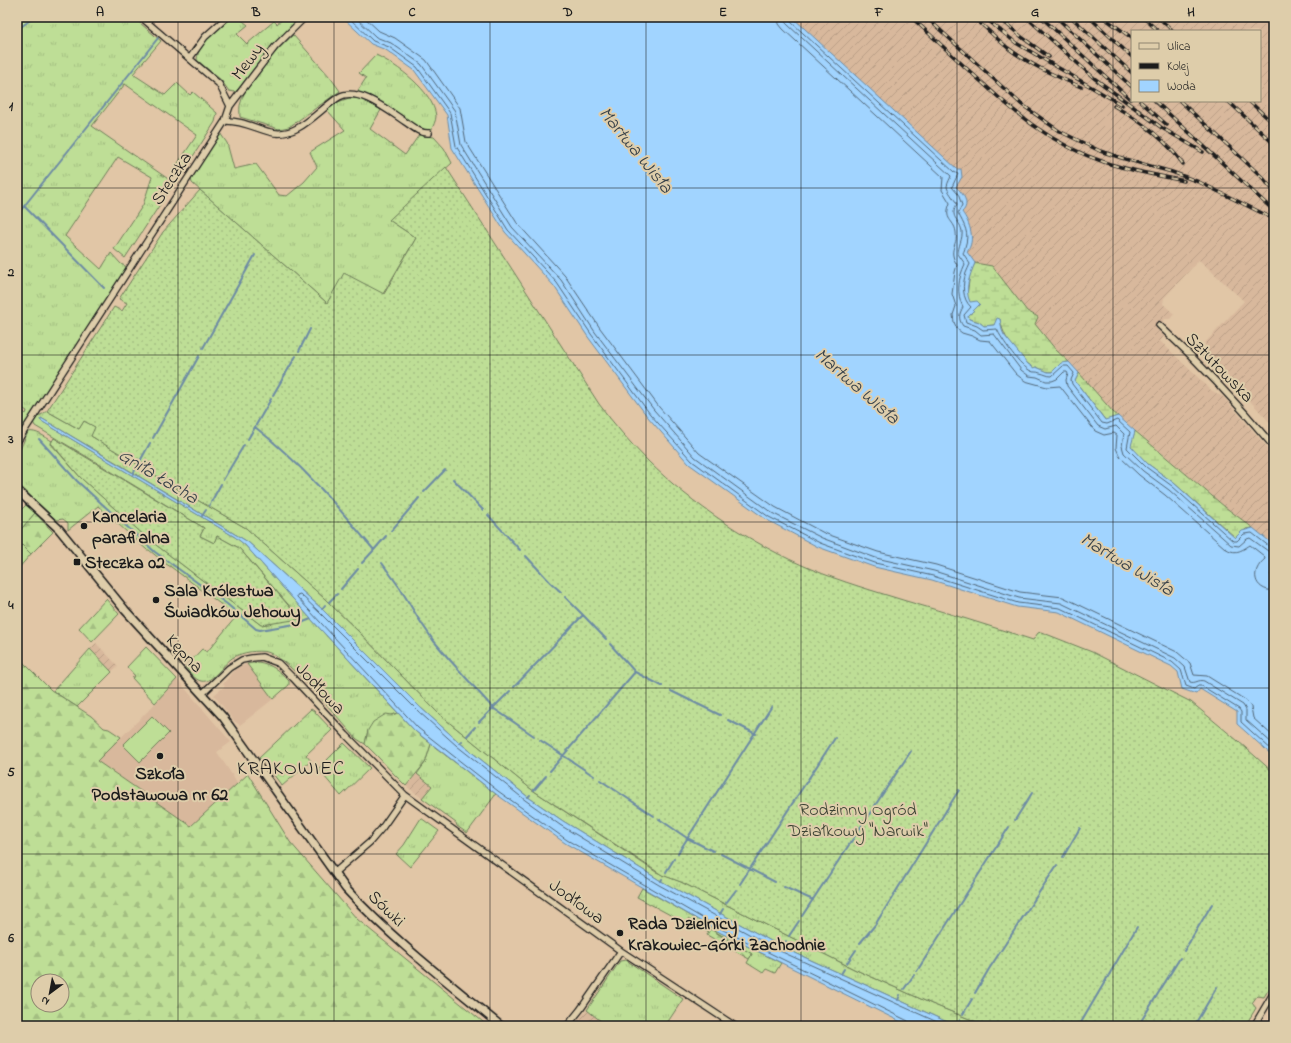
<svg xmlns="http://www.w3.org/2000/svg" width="1291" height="1043" font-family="'Indie Flower',sans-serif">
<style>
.built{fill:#d8b89c}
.industrial{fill:url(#industrial-furrows);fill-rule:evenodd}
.grass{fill:url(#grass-tufts);stroke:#6d7d59}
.forest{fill:url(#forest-firs);stroke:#6d7d59;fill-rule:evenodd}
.wetland{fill:url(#wetland-marsh);stroke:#6d7d59}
.garden{fill:url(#garden-dots);stroke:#6d7d59}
.pitch{fill:#bede96;stroke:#6d7d59}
.water{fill:#a1d4ff;stroke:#6c8aa4}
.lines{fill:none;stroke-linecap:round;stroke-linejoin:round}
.shore{stroke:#516677;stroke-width:1}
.stream{stroke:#6c8aa4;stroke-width:2}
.minor-casing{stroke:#1c1c1c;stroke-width:8}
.tertiary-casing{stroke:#1c1c1c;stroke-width:10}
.minor{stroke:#decdaa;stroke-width:5.5}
.tertiary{stroke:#decdaa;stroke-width:7}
.rail-casing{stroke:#1c1c1c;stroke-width:3.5}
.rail{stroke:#decdaa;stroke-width:2;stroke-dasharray:6;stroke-linecap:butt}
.grid{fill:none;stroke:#1c1c1c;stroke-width:1;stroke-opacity:0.55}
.poi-dot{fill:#1c1c1c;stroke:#decdaa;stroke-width:1.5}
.labels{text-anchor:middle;stroke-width:4;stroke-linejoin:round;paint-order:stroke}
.street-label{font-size:18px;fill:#1c1c1c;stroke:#decdaa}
.poi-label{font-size:18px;font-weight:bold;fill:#1c1c1c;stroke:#decdaa;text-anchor:start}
.park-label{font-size:18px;fill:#3c4334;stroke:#decdaa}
.water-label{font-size:19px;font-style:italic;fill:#374149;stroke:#decdaa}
.quarter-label{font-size:20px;letter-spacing:1px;fill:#1c1c1c;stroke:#decdaa}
.neatline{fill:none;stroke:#1c1c1c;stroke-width:1.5}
.grid-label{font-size:13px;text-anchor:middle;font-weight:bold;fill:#1c1c1c}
</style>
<defs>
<pattern id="industrial-furrows" width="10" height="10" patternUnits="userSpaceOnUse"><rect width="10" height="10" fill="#d8b89c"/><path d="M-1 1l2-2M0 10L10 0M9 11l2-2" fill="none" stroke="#b99e86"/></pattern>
<pattern id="grass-tufts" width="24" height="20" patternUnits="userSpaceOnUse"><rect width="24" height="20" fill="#bede96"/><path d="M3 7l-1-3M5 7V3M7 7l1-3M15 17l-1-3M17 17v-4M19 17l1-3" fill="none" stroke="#a3be81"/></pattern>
<pattern id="forest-firs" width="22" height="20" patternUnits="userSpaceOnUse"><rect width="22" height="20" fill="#bede96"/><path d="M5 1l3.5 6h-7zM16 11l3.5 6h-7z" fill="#a3be81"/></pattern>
<pattern id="wetland-marsh" width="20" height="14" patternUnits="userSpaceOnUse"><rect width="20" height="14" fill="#bede96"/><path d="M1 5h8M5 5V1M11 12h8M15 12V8" fill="none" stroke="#a3be81"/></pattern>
<pattern id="garden-dots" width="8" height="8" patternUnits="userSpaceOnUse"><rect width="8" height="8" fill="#bede96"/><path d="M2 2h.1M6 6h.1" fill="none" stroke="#a3be81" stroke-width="1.8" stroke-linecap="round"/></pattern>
</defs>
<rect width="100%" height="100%" fill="#e1c6a6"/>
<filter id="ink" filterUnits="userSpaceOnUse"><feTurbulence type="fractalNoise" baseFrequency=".025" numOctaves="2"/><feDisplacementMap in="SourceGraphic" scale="8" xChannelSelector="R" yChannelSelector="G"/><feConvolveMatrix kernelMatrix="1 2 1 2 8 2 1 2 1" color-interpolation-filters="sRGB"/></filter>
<g filter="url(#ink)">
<path class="built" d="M 247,664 L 273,699 L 240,725 L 234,721 L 214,695 L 225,686 L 223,684 L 237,668 Z
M 177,679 L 231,742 L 217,752 L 238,784 L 191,826 L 97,761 L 150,709 Z"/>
<path class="industrial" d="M 792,17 L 1274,17 L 1274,427 L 1208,355 L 1205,343 L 1244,301 L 1199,260 L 1164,298 L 1163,304 L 1174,314 L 1170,319 L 1165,319 L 1156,329 L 1164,336 L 1160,341 L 1211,390 L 1223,397 L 1274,455 L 1274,545 L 1225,507 L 1114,412 L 1069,362 L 1056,350 L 1035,324 L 1038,317 L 1027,311 L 992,266 L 975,263 L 967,252 L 968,221 L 962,212 L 962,192 L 956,187 L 958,183 L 957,170 ZM 1132,31 L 1260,31 L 1260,101 L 1132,101 Z
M 96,643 L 118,666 L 111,672 L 90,649 Z
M 417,774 L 432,786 L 422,798 L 406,786 Z
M 587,1010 L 604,1024 L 602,1026 L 573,1026 Z"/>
<path class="grass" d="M 17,17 L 133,17 L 161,41 L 133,74 L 165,95 L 177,83 L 190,95 L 193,92 L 217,113 L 215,122 L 179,178 L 172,172 L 197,135 L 125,84 L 92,126 L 174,183 L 125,258 L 114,249 L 143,205 L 152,177 L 118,157 L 65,236 L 101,269 L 111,253 L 121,264 L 127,267 L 17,437 L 17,407 L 26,414 L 27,411 L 17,405 Z
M 231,17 L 238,17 L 248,25 L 237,34 L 247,44 L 274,21 L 277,24 L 285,17 L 302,17 L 281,36 L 265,54 L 239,88 L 235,92 L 229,91 L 221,80 L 197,60 C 198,42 218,28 231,17 Z
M 293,35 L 330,77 L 340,91 L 289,127 L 279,129 L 240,117 C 240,113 239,106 241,102 C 247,79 276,51 293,35 Z
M 376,55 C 397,65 433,91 436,116 C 436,121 433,126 431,131 L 422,131 L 376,100 L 357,92 L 366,78 L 359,73 Z
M 349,98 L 362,99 L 381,110 L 370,129 L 405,155 L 419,135 L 434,137 L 444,148 L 452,163 L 389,220 L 416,238 L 383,294 L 327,303 L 192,183 L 191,179 L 220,133 L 227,143 L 234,169 L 256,164 L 279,195 L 287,196 L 304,182 L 317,167 L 310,152 L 345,130 L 327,110 L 338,102 Z
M 47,411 L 79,429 L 84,421 L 96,427 L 91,436 L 173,486 L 246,528 L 324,598 L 358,631 L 440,715 L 461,732 L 531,789 L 656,872 L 681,882 L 854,969 L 932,1004 L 987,1026 L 956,1026 L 782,947 L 661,881 L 563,821 L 528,797 L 460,743 L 421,708 L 322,609 L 248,542 L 117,463 L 41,418 L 40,420 L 43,422 L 235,537 L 245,545 L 311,619 L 398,713 L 392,715 L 368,730 L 365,744 L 357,739 C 339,720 290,658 267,652 C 257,650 243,652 234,657 C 224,662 213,684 201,681 C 195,680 189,671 185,667 L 202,649 L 207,652 L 235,618 L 231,612 L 171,567 L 166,564 L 149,550 L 147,550 L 98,506 L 68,530 L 68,523 L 63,519 L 56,520 L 17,483 L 17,456 L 28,432 C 36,430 45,437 52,441 L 51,444 L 81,478 L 147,538 L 261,625 L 300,618 L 239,548 L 217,536 L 214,543 L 200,536 L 204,528 L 89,458 L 35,426 L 33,422 L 38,415 L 41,415 Z
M 26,505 L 35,513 L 17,534 L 17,514 Z
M 17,540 L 31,554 L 17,570 Z
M 146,647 L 177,679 L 155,703 L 132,678 L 135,676 L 127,667 Z
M 90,649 L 112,672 L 77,707 L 53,691 Z
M 258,662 C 271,664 280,671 289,681 L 289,685 L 273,699 L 247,664 Z
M 311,709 L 314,711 L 332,730 L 306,755 L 311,761 L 282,786 L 265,763 L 259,758 Z
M 344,743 L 370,768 L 341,796 L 318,769 Z
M 431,744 L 496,794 L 467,833 L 457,826 L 456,823 L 422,798 L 432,786 L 417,774 L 425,763 Z
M 421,818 L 439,831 L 410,867 L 396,854 L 404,845 Z
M 642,888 L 721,933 L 781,963 L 775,973 L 766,969 L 763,973 L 747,963 L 752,954 L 711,929 L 709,932 L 688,919 L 685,923 L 637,897 Z
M 626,960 L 683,999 L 665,1026 L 607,1026 L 587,1010 L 620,961 Z"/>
<path class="forest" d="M 35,513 L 53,532 L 31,554 L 17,540 L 17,534 Z
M 106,599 L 119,614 L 92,642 L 79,628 Z
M 17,656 L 51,690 L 91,716 L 104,728 L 109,729 L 121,737 L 97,761 L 191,826 L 248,774 L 290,842 L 357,919 L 488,1026 L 17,1026 ZM 38,981 L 62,981 L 62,1005 L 38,1005 Z
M 398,713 L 415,731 L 431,744 L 425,763 L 406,786 C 392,773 380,758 365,744 L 368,730 L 373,722 L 386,714 L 392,715 Z
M 710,929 L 752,954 L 749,959 L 707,935 Z"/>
<path class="wetland" d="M 975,263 L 992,266 L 1027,311 L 1038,317 L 1035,324 L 1056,350 L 1069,362 C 1059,362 1055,373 1049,372 C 1045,372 1040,368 1036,367 L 1034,368 C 1018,358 1003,338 1000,319 L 994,325 L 984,326 L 979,322 L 969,319 L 967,316 L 973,312 L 967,295 L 970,274 Z
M 1079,373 L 1113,412 L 1118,416 L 1106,421 L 1075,381 Z
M 1135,431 L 1225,507 L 1253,528 L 1246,529 L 1236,538 L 1174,483 L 1148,464 L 1130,446 Z"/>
<path class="garden" d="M 446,167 L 599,404 C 614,424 630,443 648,461 C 692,505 754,545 811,569 C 842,582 874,591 906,601 C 948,613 990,626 1033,640 L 1038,633 L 1041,632 L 1092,652 L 1191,702 L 1238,741 L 1274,773 L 1274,981 L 1264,997 L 1257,996 L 1252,1003 L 1256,1008 L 1245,1026 L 987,1026 L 932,1004 L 854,969 L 681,882 L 662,875 L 531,789 L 461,732 L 440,715 L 358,631 L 324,598 L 246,528 L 173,486 L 91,436 L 95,427 L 84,421 L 79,429 L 47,411 L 114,307 L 122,311 L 127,303 L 119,299 L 163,232 L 200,190 L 327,303 L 344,273 L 384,294 L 416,238 L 389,220 Z
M 54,438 L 204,528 L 200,536 L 214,543 L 217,536 L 239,548 L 300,619 L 261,625 L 147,538 L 81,478 L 51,443 Z"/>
<path class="pitch" d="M 152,716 L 169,733 L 140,762 L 123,745 Z"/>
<path class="water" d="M 342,17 L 792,17 L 957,169 L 961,169 L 962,177 L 956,187 C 963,193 971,204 962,212 C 970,223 976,240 967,252 L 975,263 C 970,275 964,289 970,302 L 977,301 L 980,304 L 968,316 L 969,319 L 979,322 L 984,326 L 994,325 L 997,318 L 1000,319 L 1002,330 L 1004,335 L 1028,364 L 1034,368 L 1036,367 L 1048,372 L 1052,372 L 1061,363 L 1069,362 L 1079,373 L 1075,381 L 1105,420 L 1118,416 L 1135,431 L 1131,446 L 1148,464 L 1174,483 L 1235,538 L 1242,531 L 1253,528 L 1274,545 L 1274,570 L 1270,575 L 1274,577 L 1274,757 L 1237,724 L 1237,712 L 1200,689 L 1196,694 L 1182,689 L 1178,672 L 1171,666 L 1059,612 L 1017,607 L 932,580 L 874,567 L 818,547 L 767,520 L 689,464 L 647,416 L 588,337 L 554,286 L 505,232 L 452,148 L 447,115 L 414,70 L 386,50 L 371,44 Z
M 41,418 L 248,542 L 322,609 L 421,708 L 460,743 L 528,797 L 563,821 L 661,881 L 782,947 L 956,1026 L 910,1026 L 907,1025 L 721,933 L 565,843 L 496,794 L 415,731 L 311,619 L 245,545 L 235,537 L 43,422 L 40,420 Z"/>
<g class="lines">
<path class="shore" d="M 348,17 L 373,41 L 389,47 L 417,67 L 450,113 L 456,146 L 508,230 L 557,283 L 591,334 L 650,414 L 692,461 L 769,517 L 820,543 L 875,563 L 933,576 L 1018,603 L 1060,608 L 1172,662 L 1181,670 L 1186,686 L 1194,689 L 1198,686 L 1202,686 L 1239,709 L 1241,712 L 1241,722 L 1274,752
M 355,17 L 376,37 L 391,43 L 421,64 L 455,111 L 461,145 L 512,227 L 561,280 L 595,332 L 654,410 L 695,457 L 772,513 L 822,538 L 876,558 L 934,571 L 1019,598 L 1061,603 L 1175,658 L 1185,667 L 1190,682 C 1195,684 1199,679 1204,681 L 1243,705 L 1246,710 L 1246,720 L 1274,745
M 364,17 L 379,31 L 395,38 L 426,60 L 460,108 L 466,142 L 517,223 L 565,276 L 600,328 L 659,407 L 699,453 L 775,507 L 824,533 L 878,552 L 936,565 L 1020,592 L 1063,597 L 1177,652 L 1190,663 L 1194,675 L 1207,676 L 1247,701 L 1251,707 L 1253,718 L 1274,737
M 778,17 L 779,24 L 783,29 L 943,177 L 942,190 L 950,203 C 943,221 954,219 956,232 C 958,248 947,248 957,265 L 955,272 L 952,294 L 956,306 L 953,315 L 954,322 L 957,329 L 962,333 L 972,336 L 980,340 L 990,341 L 1016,374 L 1025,381 L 1047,387 L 1060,386 L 1095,431 L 1104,435 L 1114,433 L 1117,435 L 1116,448 L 1120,457 L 1139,475 L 1165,495 L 1225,548 C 1235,555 1241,551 1250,545 L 1264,556 L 1265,559 C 1250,571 1253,590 1274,591
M 784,17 L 785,22 L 788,25 L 951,176 C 950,179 948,182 947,186 C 947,191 954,198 957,204 C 949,218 959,218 962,231 C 963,239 958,246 958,254 L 965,264 C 958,279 956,293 963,307 C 959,314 958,319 963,326 L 975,330 L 981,335 L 994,334 L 1021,370 L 1029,376 L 1037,377 L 1046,381 L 1052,381 L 1057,379 L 1064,372 L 1067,372 L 1068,374 L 1066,380 L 1067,386 L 1098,426 L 1105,429 L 1116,426 L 1124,434 L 1122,446 L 1124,453 L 1143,471 L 1169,490 L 1231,545 L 1239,546 L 1247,539 L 1250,538 L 1268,551 L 1274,553
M 789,17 L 791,22 L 954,172 L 958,174 L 952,187 L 958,194 L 962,205 L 958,213 C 964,225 970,233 965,247 C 965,249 964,251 963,253 L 970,264 C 969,267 967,270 966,273 C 962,284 962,299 971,307 L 964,315 L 966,322 L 977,326 L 983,330 L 997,329 C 1001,339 1021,367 1031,371 C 1034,373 1036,371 1040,373 C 1045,374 1047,376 1052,376 L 1063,366 L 1068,366 L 1074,373 L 1071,380 L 1072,384 L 1102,423 L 1107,424 L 1117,420 L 1130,432 L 1127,448 L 1146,467 L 1172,486 L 1233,541 L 1237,541 L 1244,534 L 1252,533 L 1270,547 L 1274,547
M 910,1026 L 910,1023 L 908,1021 L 723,930 L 567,840 L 498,791 L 418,728 L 297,597 L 297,595 L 300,594 L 319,612 L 418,711 L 457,746 L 525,800 L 560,825 L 659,885 L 780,951 L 946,1026"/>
<path class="stream" d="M 17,30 L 34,17
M 24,206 L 104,288
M 17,215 L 158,38
M 203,348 L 255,255
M 299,351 L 310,329
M 273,395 L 296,356
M 255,427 C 300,462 338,507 374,550 L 362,563
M 153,438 L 199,356
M 39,439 L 77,481 L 134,533 L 155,552 L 227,604 L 256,629 L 260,630 L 301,623 L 311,619
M 248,439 L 271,399
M 139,463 L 150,443
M 133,474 L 136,468
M 453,479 L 483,510
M 223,480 L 244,445
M 424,492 L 445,470
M 209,506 L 221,484
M 488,515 L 520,550
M 202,516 L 206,510
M 391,531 L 419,498
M 374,550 L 386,536
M 526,556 L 550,582 L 561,592
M 382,563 L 400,588 L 418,618 L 433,640 L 449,659 L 493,708 L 534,736
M 341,589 L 358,569
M 565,597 L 583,615
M 329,602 L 337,594
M 322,609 L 325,605
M 610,644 L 635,672
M 514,687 L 583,615 L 606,639
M 671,691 L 720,715
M 728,720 L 756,734
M 479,722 L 510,691
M 467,736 L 475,727
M 540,740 L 594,776
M 460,743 L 462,741
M 550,771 L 635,672 L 662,686
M 600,780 L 654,816
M 534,790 L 546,776
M 528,797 L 530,795
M 659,819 L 687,838 L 713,851
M 1015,820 L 1032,793
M 678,853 L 772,706
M 721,854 L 775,882
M 1063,857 L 1080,828
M 666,872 L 674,859
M 661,881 L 662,879
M 740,884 L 835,738
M 784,887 L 813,900
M 726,903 L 736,890
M 720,914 L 723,909
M 802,916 L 911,751
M 789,936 L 799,921
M 860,943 L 875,925 L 959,790
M 782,947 L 786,941
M 1184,951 L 1212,904
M 847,963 L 856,950
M 917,971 L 1009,827
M 841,974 L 844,969
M 904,989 L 914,975
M 975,993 L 989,969 L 1057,865
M 898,1000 L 900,995
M 963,1014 L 972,999
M 957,1026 L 960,1020
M 1079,1026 L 1137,927
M 1138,1026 L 1180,958
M 1194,1026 L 1217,987"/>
<defs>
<path id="minor" d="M 141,17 L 219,84 L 230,106
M 190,58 L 205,37 L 227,17
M 225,121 C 240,120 255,128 270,132 C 297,140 319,109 339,97 C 358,86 389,111 404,121 C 412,126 420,134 429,133
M 1159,325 C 1200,363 1238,404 1274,447
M 17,442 L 225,121 L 230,106 L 255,73 L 275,47 L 305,17
M 202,694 L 229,668 L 242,660 L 252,658 L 262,657 L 278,663 L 293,678 L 346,735 L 405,795 L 621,951 L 735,1026
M 334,873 L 370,842 L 382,828 L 405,795
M 567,1026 L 580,1010 L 621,951
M 1254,1026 L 1274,992"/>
<path id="tertiary" d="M 17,490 L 59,529 L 125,610 L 223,717 L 346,889 C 393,940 448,982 501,1026"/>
</defs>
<use href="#minor" class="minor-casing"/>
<use href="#tertiary" class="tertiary-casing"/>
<use href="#minor" class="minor"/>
<use href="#tertiary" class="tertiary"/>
<defs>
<path id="rail" d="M 911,17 C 933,37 954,57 976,77 C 1016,114 1051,144 1104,162 C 1130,171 1157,175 1184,181
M 926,17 L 1021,104 L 1059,131 L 1100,151 L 1125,159 L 1172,172 L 1199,182 L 1274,219
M 973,17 C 985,27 996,38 1008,48 C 1030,65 1056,76 1081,87
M 984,17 L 1016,43 L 1122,105
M 998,17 L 1023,38 L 1049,57
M 1026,17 L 1094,78 L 1162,128 L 1203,152
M 1041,17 L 1130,99
M 1056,17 L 1132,87
M 1071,17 L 1132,73
M 1089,17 L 1132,57
M 1103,17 L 1132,38
M 1143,17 L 1158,31
M 1158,17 L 1173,31
M 1140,101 L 1167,125
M 1155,101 L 1274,211
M 1180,101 L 1262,177 L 1274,191
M 1228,101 L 1274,144
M 1249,101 L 1274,124
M 1114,106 C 1141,121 1165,139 1183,164"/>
</defs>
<use href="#rail" class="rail-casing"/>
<use href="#rail" class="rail"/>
</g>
</g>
<path class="grid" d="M 178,17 L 178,1026M 334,17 L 334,1026M 490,17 L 490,1026M 646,17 L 646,1026M 801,17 L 801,1026M 957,17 L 957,1026M 1113,17 L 1113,1026M 17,188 L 1274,188M 17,355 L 1274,355M 17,522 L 1274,522M 17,688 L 1274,688M 17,854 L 1274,854"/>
<g class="poi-dot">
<circle cx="84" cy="526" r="4"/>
<rect x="73" y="558" width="8" height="8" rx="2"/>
<circle cx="156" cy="600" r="4"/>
<circle cx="160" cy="756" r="4"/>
<circle cx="620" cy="933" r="4"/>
</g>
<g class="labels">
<g class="street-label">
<text transform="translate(247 61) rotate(-53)" y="6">Mewy</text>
<text transform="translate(171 178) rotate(-57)" y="6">Steczka</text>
<text transform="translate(1220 367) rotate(46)" y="6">Sztutowska</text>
<text transform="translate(185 653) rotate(47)" y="6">Kępna</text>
<text transform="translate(321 688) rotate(47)" y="6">Jodłowa</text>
<text transform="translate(577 901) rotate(36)" y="6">Jodłowa</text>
<text transform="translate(387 908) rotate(44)" y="6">Sówki</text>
</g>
<g class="poi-label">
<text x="92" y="522">Kancelaria<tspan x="92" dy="21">parafialna</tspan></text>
<text x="85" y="568">Steczka 02</text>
<text x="164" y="596">Sala Królestwa<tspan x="164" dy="21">Świadków Jehowy</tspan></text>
<text x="160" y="779" text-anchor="middle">Szkoła<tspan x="160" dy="21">Podstawowa nr 62</tspan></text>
<text x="628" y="929">Rada Dzielnicy<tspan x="628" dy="21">Krakowiec-Górki Zachodnie</tspan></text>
</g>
<g class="park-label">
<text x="858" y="815">Rodzinny Ogród<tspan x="858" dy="21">Działkowy "Narwik"</tspan></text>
</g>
<g class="water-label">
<text transform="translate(637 149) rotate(51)" y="7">Martwa Wisła</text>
<text transform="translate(858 385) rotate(41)" y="7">Martwa Wisła</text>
<text transform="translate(159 475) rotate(31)" y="7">Gniła Łacha</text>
<text transform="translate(1128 563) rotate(31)" y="7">Martwa Wisła</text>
</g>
<g class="quarter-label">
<text x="291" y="774">KRAKOWIEC</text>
</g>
</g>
<rect width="1291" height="1043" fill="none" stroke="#decdaa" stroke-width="44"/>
<rect x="1131" y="30" width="130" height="72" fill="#decdaa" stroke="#908671"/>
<rect x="1139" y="43" width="20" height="6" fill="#decdaa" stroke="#908671"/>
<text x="1167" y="50" font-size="12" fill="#1c1c1c">Ulica</text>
<rect x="1139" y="63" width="20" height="6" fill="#1c1c1c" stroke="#908671"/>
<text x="1167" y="70" font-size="12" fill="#1c1c1c">Kolej</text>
<rect x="1139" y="80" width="20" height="12" fill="#a1d4ff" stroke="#908671"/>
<text x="1167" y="90" font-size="12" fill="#1c1c1c">Woda</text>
<g transform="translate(50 993) rotate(212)"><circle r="19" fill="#decdaa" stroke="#908671"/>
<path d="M0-3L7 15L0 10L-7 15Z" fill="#1c1c1c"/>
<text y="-6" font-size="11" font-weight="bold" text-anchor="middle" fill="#1c1c1c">N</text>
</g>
<rect x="22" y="22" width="1247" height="999" class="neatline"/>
<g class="grid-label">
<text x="100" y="16">A</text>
<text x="256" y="16">B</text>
<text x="412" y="16">C</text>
<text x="568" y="16">D</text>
<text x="723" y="16">E</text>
<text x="879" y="16">F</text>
<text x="1035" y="16">G</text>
<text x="1191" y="16">H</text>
<text x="11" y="110">1</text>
<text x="11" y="276">2</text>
<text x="11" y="443">3</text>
<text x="11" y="609">4</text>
<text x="11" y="776">5</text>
<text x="11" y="942">6</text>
</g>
</svg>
